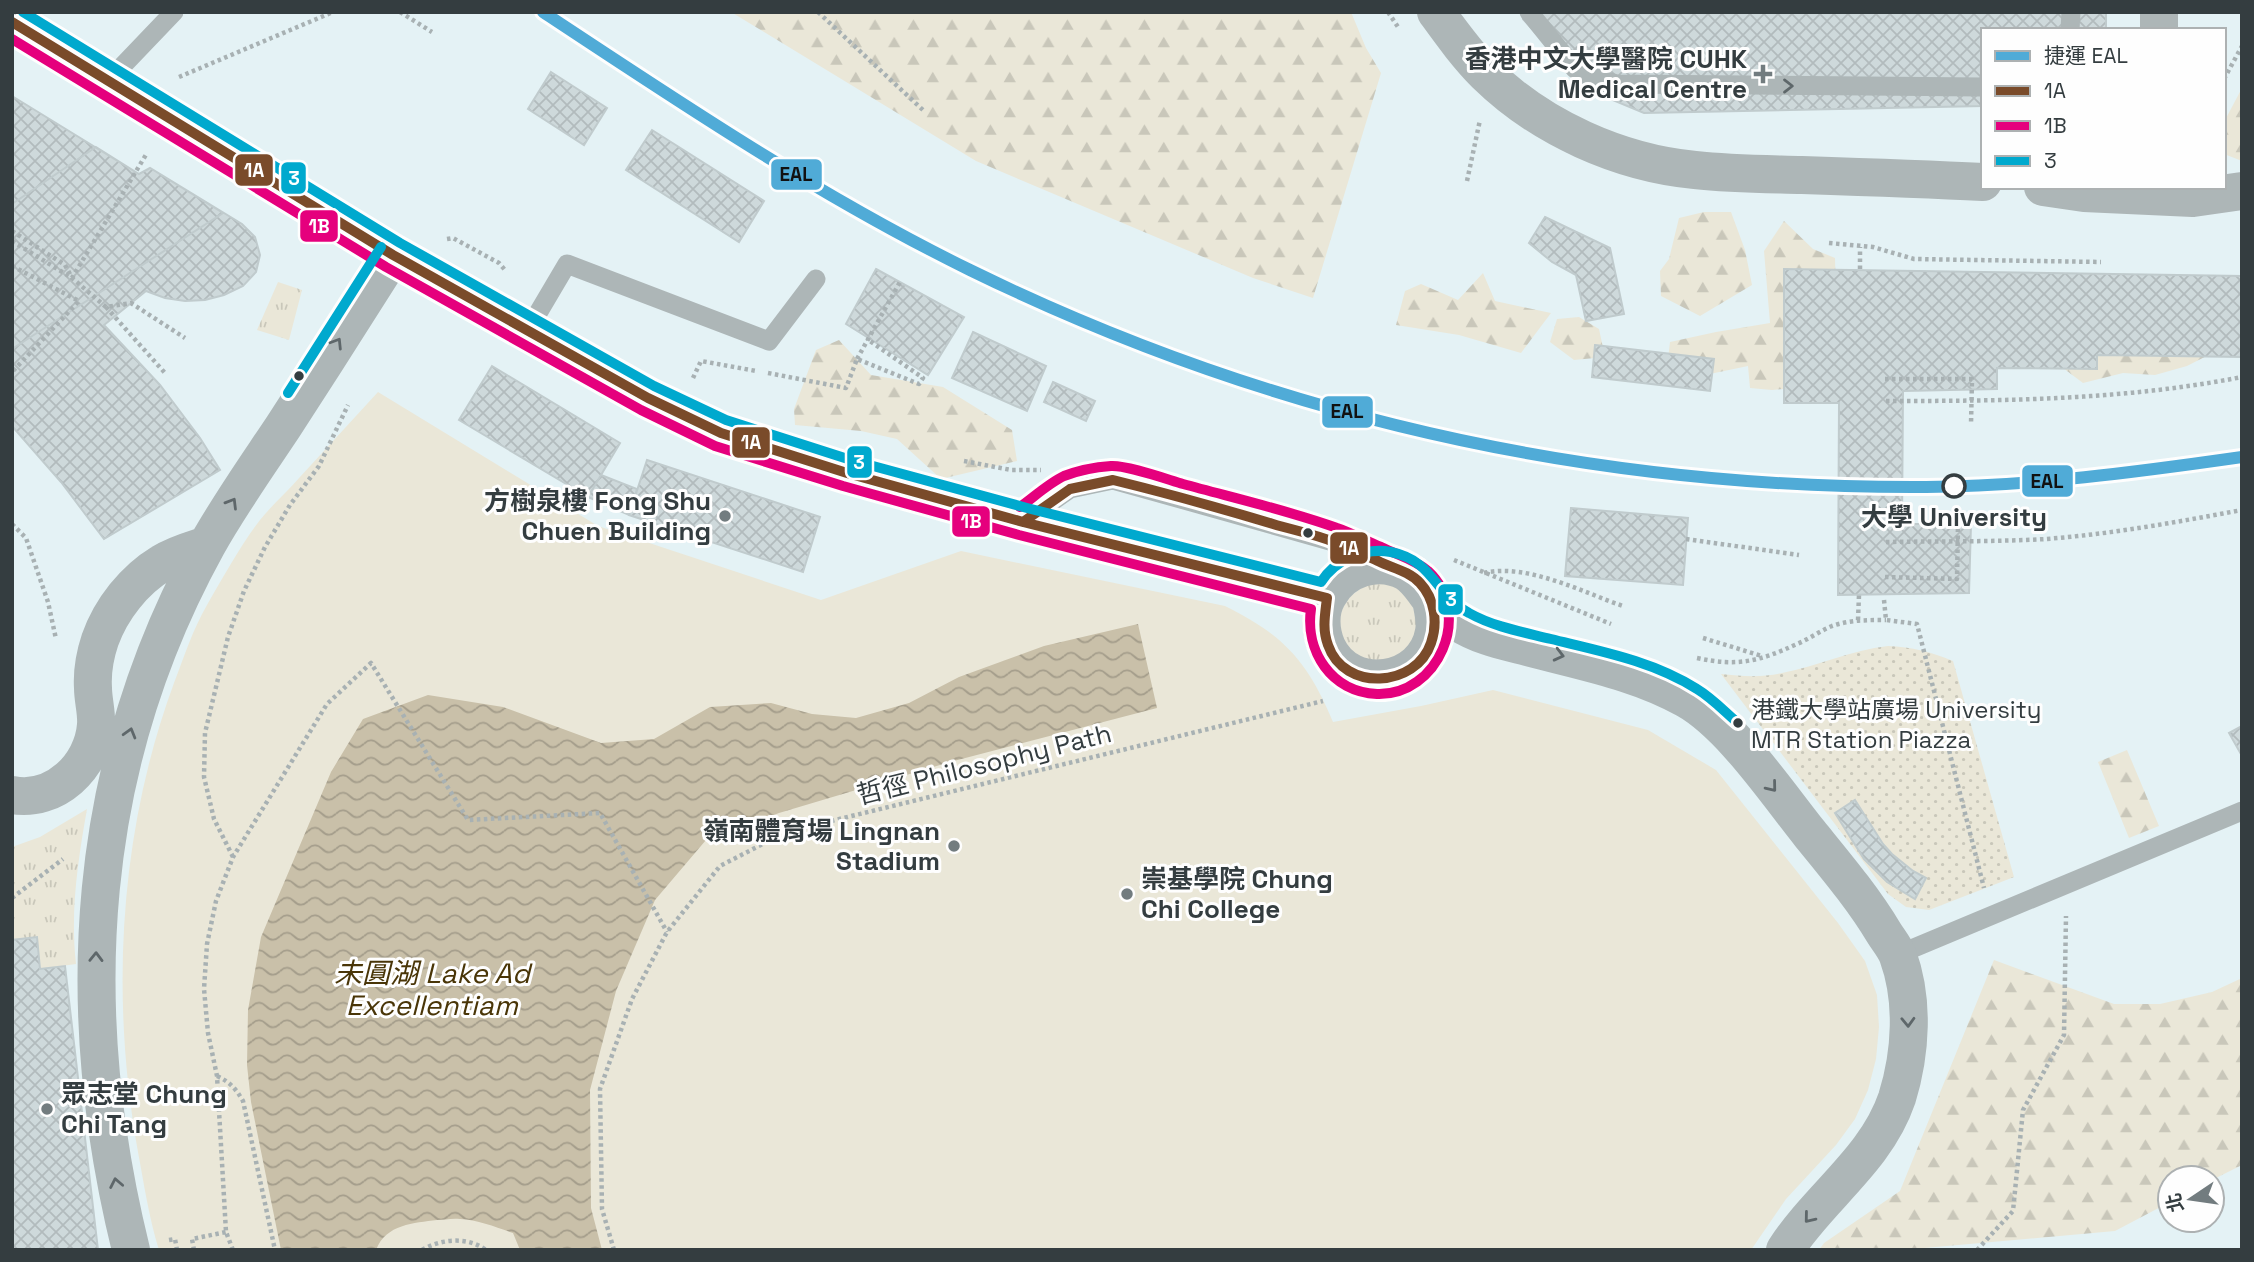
<svg xmlns="http://www.w3.org/2000/svg" width="2254" height="1262" font-family="'Space Grotesk','Noto Sans TC',sans-serif">
<style>
.grass{fill:url(#grass-tufts)}
.forest{fill:url(#forest-firs)}
.park{fill:url(#park-dots)}
.pitch{fill:#eae7d8}
.water{fill:url(#water-waves)}
.building{fill:url(#building-cross-hatch);stroke:#c0cbcd;stroke-width:2}
.lines{fill:none;stroke-linecap:round;stroke-linejoin:round}
.path{stroke:#a8b1b3;stroke-width:4.5;stroke-dasharray:3.5 3.5;stroke-linecap:butt}
.lane{stroke:#adb6b7;stroke-width:19}
.street{stroke:#adb6b7;stroke-width:38}
.path-bridge{stroke:#a8b1b3;stroke-width:4.5;stroke-dasharray:3.5 3.5;stroke-linecap:butt}
.bus-1-casing{stroke:#fefefe;stroke-width:16}
.bus-2-casing{stroke:#fefefe;stroke-width:16}
.bus-3-casing{stroke:#fefefe;stroke-width:16}
.bus-1{stroke:#7a4b2a;stroke-width:10}
.bus-2{stroke:#e5007d;stroke-width:10}
.bus-3{stroke:#00a9ce;stroke-width:10}
.metro-1-casing{stroke:#fefefe;stroke-width:18}
.metro-1{stroke:#50abd7;stroke-width:12}
.oneway{stroke:#5e676a}
.poi-dot{fill:#727c7f;stroke:#fefefe;stroke-width:2.5}
.bus-dot{fill:#343d40;stroke:#fefefe;stroke-width:2.5}
.stop-dot{fill:#fefefe;stroke:#343d40;stroke-width:3.5}
.labels{text-anchor:middle;stroke-width:6;stroke-linejoin:round;paint-order:stroke}
.bus-label{font-size:24px;fill:#343d40;stroke:#fefefe;text-anchor:start}
.poi-label{font-size:26px;font-weight:bold;fill:#343d40;stroke:#fefefe;text-anchor:end}
.stop-label{font-size:26px;font-weight:bold;fill:#343d40;stroke:#fefefe}
.street-label{font-size:26px;fill:#343d40;stroke:#fefefe}
.water-label{font-size:28px;font-style:italic;fill:#493507;stroke:#fefefe}
.line-badge{stroke:#fefefe;stroke-width:2.5}
.badge-label{font-size:19px;text-anchor:middle;font-weight:bold;fill:#fff}
.pale-badge-label{font-size:19px;text-anchor:middle;font-weight:bold;fill:#111}
</style>
<defs>
<pattern id="grass-tufts" width="24" height="20" patternUnits="userSpaceOnUse" patternTransform="scale(1.75)"><rect width="24" height="20" fill="#eae7d8"/><path d="M3 7l-1-3M5 7V3M7 7l1-3M15 17l-1-3M17 17v-4M19 17l1-3" fill="none" stroke="#c9c7ba"/></pattern>
<pattern id="forest-firs" width="22" height="20" patternUnits="userSpaceOnUse" patternTransform="scale(1.75)"><rect width="22" height="20" fill="#eae7d8"/><path d="M5 1l3.5 6h-7zM16 11l3.5 6h-7z" fill="#c9c7ba"/></pattern>
<pattern id="park-dots" width="8" height="8" patternUnits="userSpaceOnUse" patternTransform="scale(1.75)"><rect width="8" height="8" fill="#eae7d8"/><path d="M2 2h.1M6 6h.1" fill="none" stroke="#c9c7ba" stroke-width="1.8" stroke-linecap="round"/></pattern>
<pattern id="water-waves" width="16" height="10" patternUnits="userSpaceOnUse" patternTransform="scale(1.75)"><rect width="16" height="10" fill="#c9c0a9"/><path d="M0 5q4-4 8 0t8 0" fill="none" stroke="#a49d8b"/></pattern>
<pattern id="building-cross-hatch" width="8" height="8" patternUnits="userSpaceOnUse" patternTransform="scale(1.75)"><rect width="8" height="8" fill="#ced9db"/><path d="M0 0l8 8M0 8l8-8" fill="none" stroke="#b2bbbd"/></pattern>
</defs>
<rect width="100%" height="100%" fill="#e4f2f5"/>
<path class="grass" d="M 278,282 L 302,290 L 289,340 L 257,330 Z
M 1373,583 C 1415,585 1412,602 1419,636 L 1392,664 L 1355,658 C 1350,651 1341,642 1340,634 C 1336,608 1350,591 1373,583 Z
M 87,809 C 78,860 70,912 76,964 L 40,969 L 37,937 L 12,940 L 12,847 L 40,837 Z"/>
<path class="forest" d="M 731,12 L 1351,12 L 1366,48 L 1381,73 L 1313,298 L 1253,278 L 976,161 Z
M 2242,88 L 2242,161 L 2224,154 L 2224,122 Z
M 1704,212 L 1731,212 L 1745,250 L 1752,285 L 1700,316 L 1661,296 L 1660,271 L 1669,259 L 1679,218 Z
M 1784,221 L 1813,249 L 1835,258 L 1836,300 L 1833,384 L 1772,390 L 1750,388 L 1748,366 L 1681,380 L 1666,376 L 1670,342 L 1716,332 L 1770,323 L 1764,251 Z
M 1483,273 L 1495,301 L 1551,313 L 1521,353 L 1459,335 L 1396,325 L 1405,291 L 1421,284 L 1458,300 Z
M 1579,317 L 1599,329 L 1605,357 L 1574,360 L 1550,342 L 1557,319 Z
M 839,340 L 871,375 L 943,387 L 1012,430 L 1017,461 L 941,479 L 897,439 L 861,431 L 795,425 L 794,409 L 816,350 Z
M 2054,344 L 2228,345 L 2187,366 L 2155,375 L 2123,373 L 2083,383 L 2051,359 Z
M 2127,750 L 2159,826 L 2129,838 L 2098,762 Z
M 1994,960 L 2114,1004 L 2160,1004 L 2212,992 L 2242,978 L 2242,1165 L 2212,1180 L 2212,1178 L 2170,1178 L 2170,1202 L 2115,1231 L 1902,1250 L 1819,1250 L 1824,1243 L 1900,1191 Z"/>
<path class="park" d="M 1888,646 C 1912,647 1931,652 1953,661 L 2014,877 L 1929,910 L 1906,907 L 1888,894 L 1721,674 C 1741,676 1761,678 1782,673 C 1818,666 1851,650 1888,646 Z"/>
<path class="pitch" d="M 378,392 L 598,526 L 821,600 L 961,551 L 1225,606 C 1284,635 1308,662 1333,722 L 1421,706 L 1493,690 L 1648,730 L 1716,770 L 1838,923 L 1865,961 L 1877,995 L 1879,1027 L 1876,1059 L 1868,1090 L 1855,1119 L 1836,1145 L 1786,1199 L 1751,1250 L 159,1250 C 149,1218 144,1184 138,1152 C 110,996 119,832 174,683 C 184,657 193,629 207,605 C 222,579 242,543 260,520 C 272,505 287,492 300,477 C 326,449 352,420 378,392 Z"/>
<path class="water" d="M 1138,624 L 1157,708 L 950,762 L 779,813 L 706,840 L 655,900 L 616,991 L 590,1090 L 591,1208 L 602,1250 L 520,1250 L 513,1233 C 496,1227 478,1220 460,1219 C 452,1218 444,1220 437,1220 C 414,1223 386,1224 376,1250 L 281,1250 L 251,1102 L 247,1065 L 248,1010 L 261,937 L 331,772 L 363,719 L 428,695 L 503,707 L 601,743 L 654,739 L 710,707 L 771,703 L 812,714 L 856,718 L 909,703 L 959,677 L 1044,646 Z"/>
<path class="building" d="M 1523,12 L 2106,12 L 2106,30 L 1983,30 L 1983,106 L 1644,113 L 1586,89 L 1523,19 Z
M 551,72 L 607,108 L 584,145 L 528,109 Z
M 12,96 L 139,174 L 150,168 L 242,224 L 255,237 L 260,255 L 256,272 L 243,286 L 224,295 L 205,300 L 185,301 L 165,298 L 146,291 L 104,325 L 160,385 L 200,438 L 220,470 L 104,539 L 61,482 L 12,426 Z
M 652,130 L 764,201 L 739,242 L 626,170 Z
M 96,147 L 139,174 L 150,168 L 223,213 L 12,349 L 12,204 Z
M 1545,217 L 1610,248 L 1624,314 L 1586,321 L 1576,275 L 1552,262 L 1529,243 Z
M 876,269 L 964,317 L 928,375 L 846,324 Z
M 1784,269 L 2242,276 L 2242,357 L 2097,355 L 2097,369 L 1997,368 L 1997,389 L 1903,391 L 1902,524 L 1971,524 L 1969,593 L 1838,595 L 1839,403 L 1784,403 Z
M 973,332 L 1046,366 L 1027,411 L 952,378 Z
M 1595,345 L 1714,359 L 1710,391 L 1592,377 Z
M 492,366 L 620,443 L 588,497 L 459,420 Z
M 1053,382 L 1095,401 L 1086,421 L 1044,402 Z
M 647,460 L 820,517 L 803,572 L 629,515 Z
M 601,475 L 637,489 L 629,515 L 588,497 Z
M 1571,508 L 1688,518 L 1683,585 L 1565,576 Z
M 2242,726 L 2242,756 L 2229,733 Z
M 1855,800 L 1883,844 L 1892,854 L 1913,871 L 1926,878 L 1915,899 L 1887,882 L 1864,859 L 1835,813 Z
M 37,937 L 40,969 L 65,966 L 98,1250 L 12,1250 L 12,940 Z"/>
<g class="lines">
<path class="path" d="M 400,12 L 432,32
M 818,12 L 924,111
M 1388,12 L 1398,27
M 179,77 L 333,12
M 2224,79 L 2242,46
M 1467,181 L 1480,120
M 12,231 L 65,265 L 72,278 L 106,307 L 131,303 L 185,338
M 447,239 L 453,238 L 499,263 L 505,270
M 12,241 L 72,278 L 147,153
M 1829,243 L 1873,247 L 1914,259 L 2101,262
M 12,266 L 79,301 L 12,372
M 1860,269 L 1860,247
M 106,307 L 165,373
M 857,359 L 900,282
M 768,373 L 846,388 L 857,359 L 919,384 L 923,378 L 867,339
M 693,378 L 701,361 L 756,371
M 1886,401 C 2005,401 2125,400 2242,377
M 964,461 L 1011,470 L 1041,470
M 12,524 L 26,538 L 48,602 L 56,639
M 1686,539 L 1799,555
M 1886,542 C 1939,541 1993,542 2046,539 C 2112,534 2177,522 2242,510
M 1454,560 L 1611,624
M 1484,573 C 1527,563 1582,592 1623,606
M 1884,600 L 1886,620 L 1917,624 L 1984,888
M 1858,620 L 1859,595
M 1703,638 L 1762,656
M 1697,658 C 1738,667 1760,661 1797,644 C 1809,639 1820,631 1832,626 C 1849,620 1867,620 1886,620
M 233,857 L 214,819 L 204,777 L 205,733 L 228,637 L 244,591 L 265,547 L 290,505 L 319,466 L 348,405
M 12,898 L 63,859
M 217,1076 C 230,1082 236,1089 243,1101 L 275,1250
M 169,1240 L 175,1239 L 177,1250
M 194,1250 L 192,1239 L 226,1232
M 233,1250 L 226,1232 L 217,1076 L 208,1033 L 204,989 L 207,944 L 216,901 L 233,857 L 327,704 L 371,663 L 468,820 L 600,813 L 667,932
M 422,1250 C 441,1239 467,1236 486,1250
M 614,1250 L 602,1209 L 600,1089 L 632,999 L 667,932 L 720,866 L 786,832 L 1323,701
M 1977,1250 L 2013,1211 L 2023,1110 L 2064,1035 L 2066,916"/>
<path class="lane" d="M 1529,12 L 1575,69 L 1593,77 L 1617,84 L 1983,87
M 2070,30 L 2071,12
M 109,80 L 174,12
M 528,330 L 567,264 L 769,341 L 816,279
M 1024,521 L 1070,489 L 1113,480 L 1330,541 L 1376,561
M 1897,955 L 2242,811"/>
<path class="street" d="M 1436,12 C 1452,34 1467,55 1486,74 C 1541,128 1620,163 1695,170 C 1731,174 1766,174 1802,175 C 1862,177 1922,179 1983,182
M 12,22 L 393,255 L 648,398 L 721,433 L 847,473 L 1023,522 L 1327,598
M 2159,30 L 2159,12
M 2043,187 L 2084,193 L 2193,198 L 2242,191
M 1431,600 C 1433,611 1436,621 1434,632 C 1425,685 1350,696 1327,647 C 1320,631 1319,611 1328,596 C 1343,568 1378,557 1406,572 C 1419,580 1423,591 1432,601 C 1447,617 1466,629 1487,636 C 1501,641 1517,644 1531,648 C 1584,662 1638,672 1686,699 C 1731,724 1777,793 1810,834 C 1836,866 1863,898 1884,933 C 1889,941 1895,948 1898,956 C 1914,1000 1911,1053 1897,1098 C 1876,1160 1820,1196 1785,1250
M 12,795 C 55,803 93,766 96,725 C 97,713 93,700 93,688 C 92,672 95,655 100,640 C 111,609 134,580 162,563 C 176,554 192,550 207,545
M 131,1250 C 71,1007 85,766 207,545 C 230,504 257,466 283,427 C 320,370 357,312 393,255"/>
<path class="path-bridge" d="M 1885,379 L 1972,379 L 1971,424
M 1885,577 L 1957,579 L 1958,525"/>
<defs>
<path id="bus-1" d="M 12,22 L 393,255 L 648,398 L 721,433 L 847,473 L 1023,522
M 1113,480 C 1166,493 1220,508 1273,524 C 1293,530 1314,534 1334,542 C 1349,547 1363,555 1378,561 C 1392,568 1409,571 1420,583 C 1435,599 1438,623 1431,643 C 1416,688 1344,692 1328,645 C 1322,629 1325,615 1327,598 L 1023,522 L 1070,489 Z"/>
<path id="bus-2" d="M 12,39 L 386,267 L 641,410 L 715,446 L 843,486 L 1019,535 L 1311,609 C 1305,651 1331,692 1377,694 C 1438,696 1474,614 1428,571 C 1414,559 1397,555 1381,547 C 1366,541 1352,533 1337,528 C 1287,510 1234,498 1183,484 C 1166,479 1127,465 1111,466 C 1097,467 1077,471 1064,476 C 1049,483 1034,497 1020,507"/>
<path id="bus-3" d="M 23,12 L 400,243 L 654,386 L 726,420 L 851,460 L 1027,508 L 1321,582 C 1335,560 1364,547 1391,552 C 1435,561 1435,596 1469,613 C 1494,627 1523,632 1551,639 C 1600,651 1653,661 1697,689 C 1712,698 1725,712 1738,723
M 288,393 L 381,247"/>
</defs>
<use href="#bus-1" class="bus-1-casing"/>
<use href="#bus-2" class="bus-2-casing"/>
<use href="#bus-3" class="bus-3-casing"/>
<use href="#bus-1" class="bus-1"/>
<use href="#bus-2" class="bus-2"/>
<use href="#bus-3" class="bus-3"/>
<defs>
<path id="metro-1" d="M 543,12 C 682,104 821,197 970,270 C 1271,417 1591,489 1926,487 C 2032,486 2137,472 2242,457"/>
</defs>
<use href="#metro-1" class="metro-1-casing"/>
<use href="#metro-1" class="metro-1"/>
</g>
<defs><path id="oneway-chevron" d="M-2-3.5L2.5 0L-2 3.5" fill="none" stroke-width="1.6" stroke-linecap="round" stroke-linejoin="round" transform="scale(1.75)"/></defs>
<g class="oneway">
<use href="#oneway-chevron" transform="translate(1788 86)"/>
<use href="#oneway-chevron" transform="translate(337 343) rotate(-58)"/>
<use href="#oneway-chevron" transform="translate(232 503) rotate(-59)"/>
<use href="#oneway-chevron" transform="translate(1559 655) rotate(14)"/>
<use href="#oneway-chevron" transform="translate(130 733) rotate(-74)"/>
<use href="#oneway-chevron" transform="translate(1772 787) rotate(51)"/>
<use href="#oneway-chevron" transform="translate(96 957) rotate(-89)"/>
<use href="#oneway-chevron" transform="translate(1908 1022) rotate(88)"/>
<use href="#oneway-chevron" transform="translate(116 1183) rotate(-101)"/>
<use href="#oneway-chevron" transform="translate(1809 1218) rotate(129)"/>
</g>
<g class="poi-dot">
<path d="M1759.5 63.5h7v7h7v7h-7v7h-7v-7h-7v-7h7z"/>
<circle cx="725" cy="516" r="7"/>
<circle cx="954" cy="846" r="7"/>
<circle cx="1127" cy="894" r="7"/>
<circle cx="47" cy="1109" r="7"/>
</g>
<g class="bus-dot">
<circle cx="299" cy="376" r="6"/>
<circle cx="1308" cy="533" r="6"/>
<circle cx="1738" cy="723" r="6"/>
</g>
<circle class="stop-dot" cx="1954" cy="486" r="11"/>
<g class="labels">
<g class="bus-label">
<text x="1751" y="718">港鐵大學站廣場 University<tspan x="1751" dy="30">MTR Station Piazza</tspan></text>
</g>
<g class="poi-label">
<text x="1747" y="68">香港中文大學醫院 CUHK<tspan x="1747" dy="30">Medical Centre</tspan></text>
<text x="711" y="510">方樹泉樓 Fong Shu<tspan x="711" dy="30">Chuen Building</tspan></text>
<text x="940" y="840">嶺南體育場 Lingnan<tspan x="940" dy="30">Stadium</tspan></text>
<text x="1141" y="888" text-anchor="start">崇基學院 Chung<tspan x="1141" dy="30">Chi College</tspan></text>
<text x="61" y="1103" text-anchor="start">眾志堂 Chung<tspan x="61" dy="30">Chi Tang</tspan></text>
</g>
<g class="stop-label">
<text x="1954" y="526">大學 University</text>
</g>
<g class="street-label">
<text transform="translate(984 764) rotate(-14)" y="9">哲徑 Philosophy Path</text>
</g>
<g class="water-label">
<text x="432" y="983">未圓湖 Lake Ad<tspan x="432" dy="32">Excellentiam</tspan></text>
</g>
</g>
<g class="line-badge">
<rect x="234" y="153" width="40" height="34" rx="7" fill="#7a4b2a"/>
<rect x="770" y="158" width="53" height="33" rx="7" fill="#50abd7"/>
<rect x="280" y="161" width="27" height="34" rx="7" fill="#00a9ce"/>
<rect x="299" y="209" width="40" height="34" rx="7" fill="#e5007d"/>
<rect x="1321" y="395" width="53" height="34" rx="7" fill="#50abd7"/>
<rect x="731" y="426" width="40" height="33" rx="7" fill="#7a4b2a"/>
<rect x="846" y="445" width="27" height="34" rx="7" fill="#00a9ce"/>
<rect x="2021" y="464" width="53" height="34" rx="7" fill="#50abd7"/>
<rect x="951" y="505" width="40" height="33" rx="7" fill="#e5007d"/>
<rect x="1329" y="531" width="40" height="34" rx="7" fill="#7a4b2a"/>
<rect x="1437" y="583" width="27" height="33" rx="7" fill="#00a9ce"/>
</g>
<g class="badge-label">
<text x="254" y="177">1A</text>
<text x="294" y="185">3</text>
<text x="319" y="233">1B</text>
<text x="751" y="449">1A</text>
<text x="859" y="469">3</text>
<text x="971" y="528">1B</text>
<text x="1349" y="555">1A</text>
<text x="1451" y="606">3</text>
</g>
<g class="pale-badge-label">
<text x="796" y="181">EAL</text>
<text x="1347" y="418">EAL</text>
<text x="2047" y="488">EAL</text>
</g>
<rect width="2254" height="1262" fill="none" stroke="#343d40" stroke-width="28"/>
<rect x="1981" y="28" width="245" height="161" fill="#fefefe" stroke="#adb1b2" stroke-width="2"/>
<rect x="1995" y="51" width="35" height="10" fill="#50abd7" stroke="#adb1b2" stroke-width="2"/>
<text x="2044" y="63" font-size="21" fill="#343d40">捷運 EAL</text>
<rect x="1995" y="86" width="35" height="10" fill="#7a4b2a" stroke="#adb1b2" stroke-width="2"/>
<text x="2044" y="98" font-size="21" fill="#343d40">1A</text>
<rect x="1995" y="121" width="35" height="10" fill="#e5007d" stroke="#adb1b2" stroke-width="2"/>
<text x="2044" y="133" font-size="21" fill="#343d40">1B</text>
<rect x="1995" y="156" width="35" height="10" fill="#00a9ce" stroke="#adb1b2" stroke-width="2"/>
<text x="2044" y="168" font-size="21" fill="#343d40">3</text>
<g transform="translate(2191 1199) rotate(257)"><circle r="33" fill="#fefefe" stroke="#adb1b2" stroke-width="2"/>
<path d="M0-5L12 26L0 18L-12 26Z" fill="#727c7f"/>
<text y="-10" font-size="19" font-weight="bold" text-anchor="middle" fill="#343d40">北</text>
</g>
</svg>
